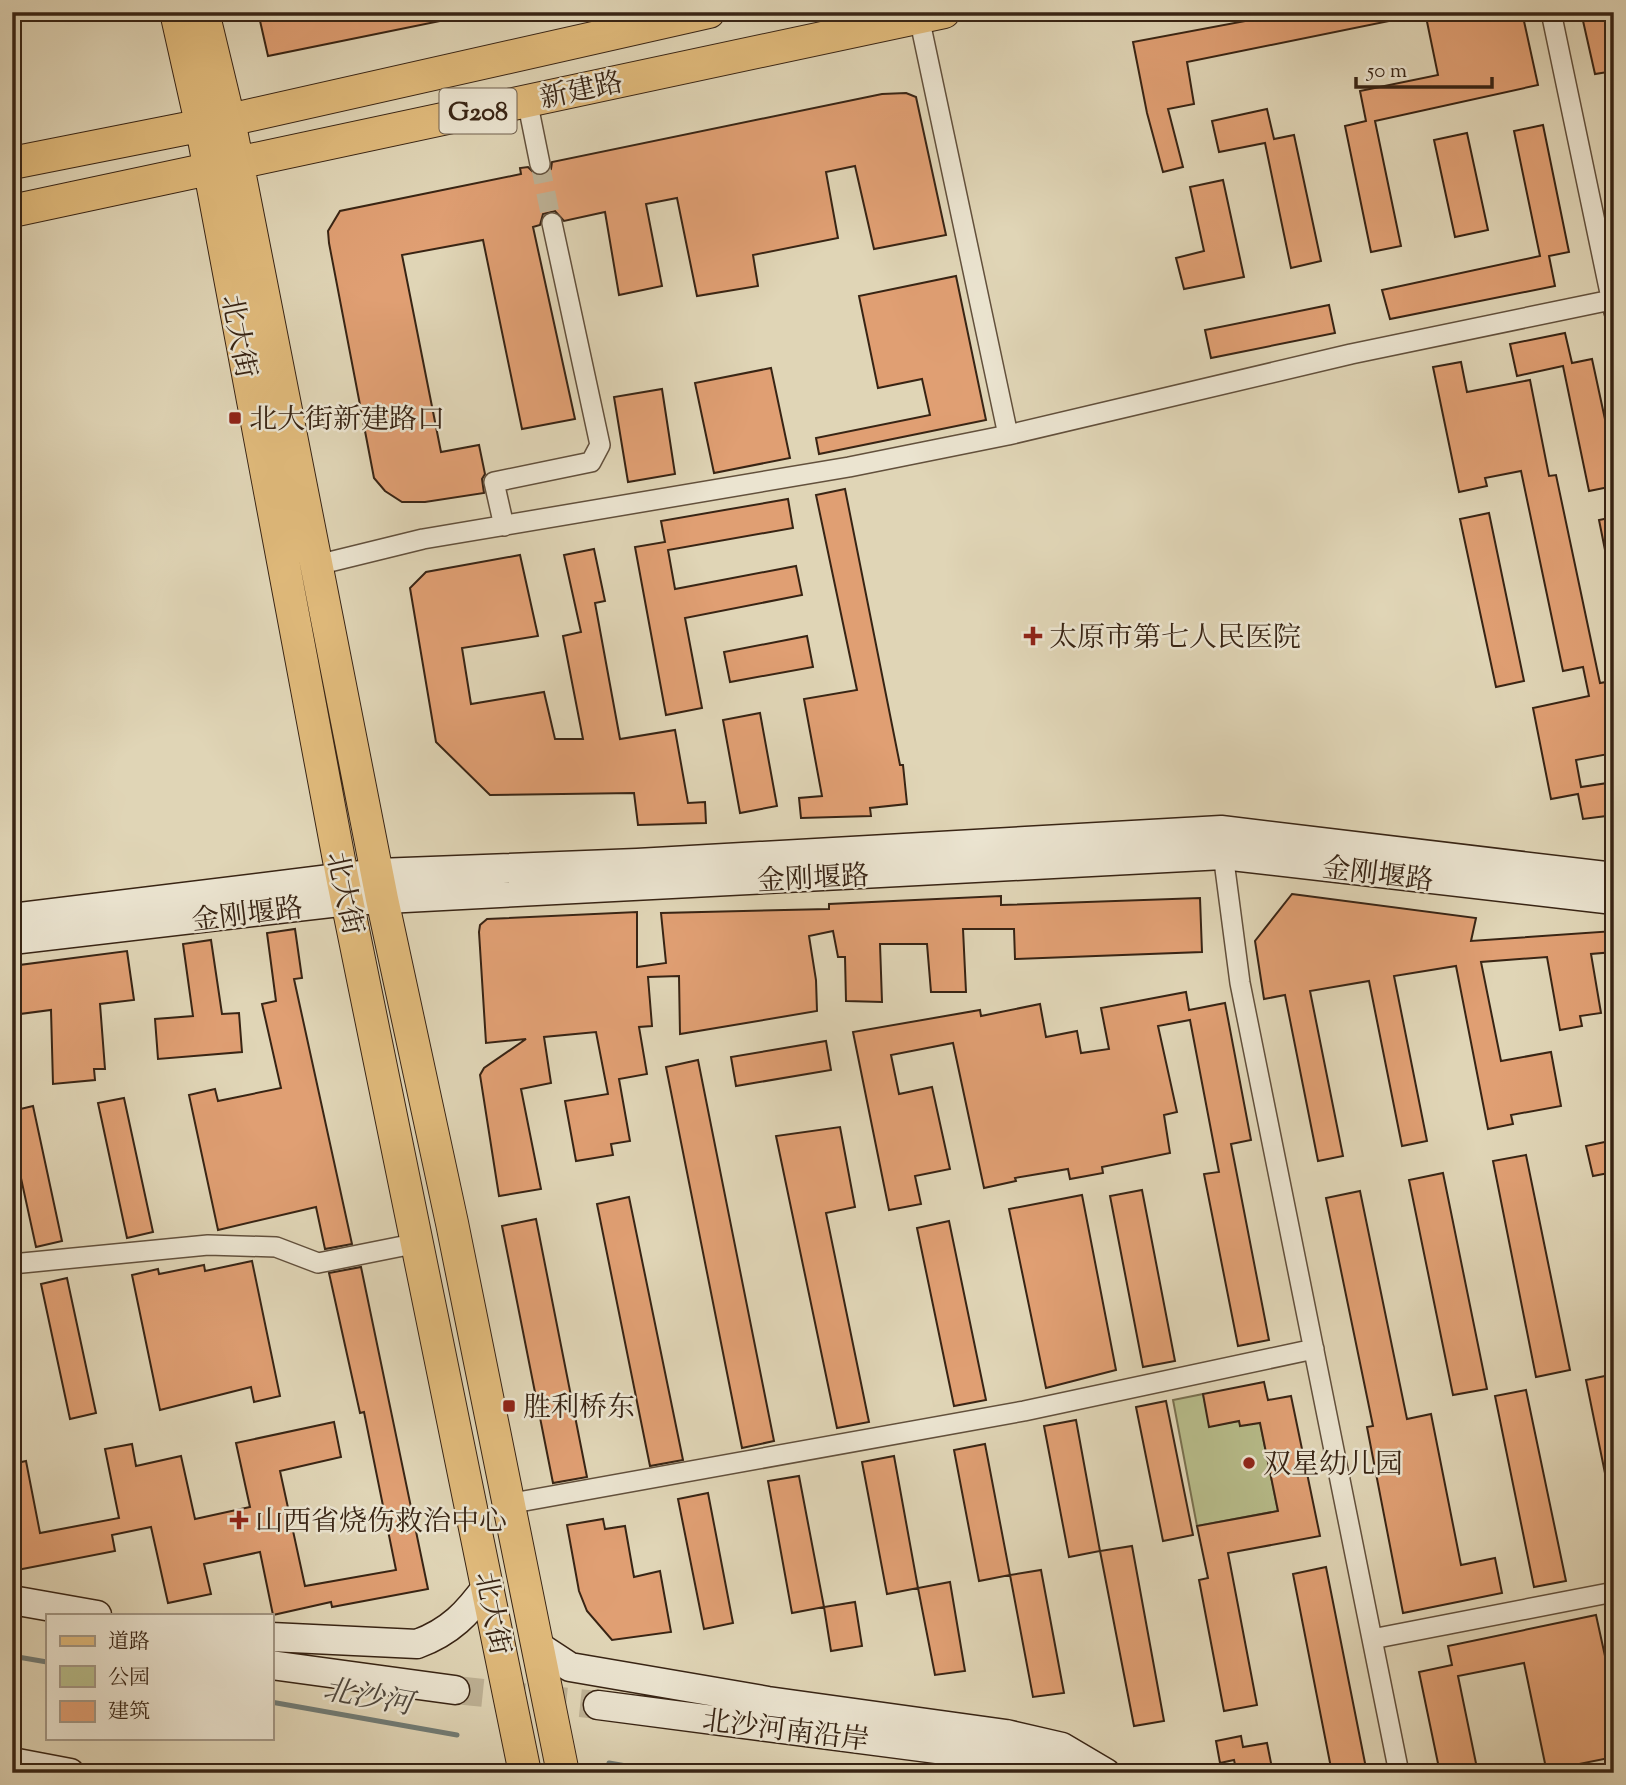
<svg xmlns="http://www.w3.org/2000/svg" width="1626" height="1785" font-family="'Sorts Mill Goudy','Noto Serif SC',serif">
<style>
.green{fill:#b7bc8a;stroke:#78704f;stroke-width:2}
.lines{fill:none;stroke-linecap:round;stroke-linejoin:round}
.stream{stroke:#717c76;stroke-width:5}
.building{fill:#e09f73;stroke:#382414;stroke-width:2}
.street-tunnel{stroke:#beb296;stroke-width:19;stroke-dasharray:19 10;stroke-linecap:butt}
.secondary-tunnel{stroke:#beb296;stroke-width:28;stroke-dasharray:28 14;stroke-linecap:butt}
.street-casing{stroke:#62503c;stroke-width:22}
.secondary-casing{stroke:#382414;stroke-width:31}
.primary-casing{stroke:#382414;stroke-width:34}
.street{stroke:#ebe4d0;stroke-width:19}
.secondary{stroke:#ebe4d0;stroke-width:28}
.primary{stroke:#e0ba7b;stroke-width:32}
.poi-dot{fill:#8f2418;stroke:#ebe4d0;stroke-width:2.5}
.labels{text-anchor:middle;stroke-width:5;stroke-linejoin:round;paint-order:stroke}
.shield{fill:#ebe4d0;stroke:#6e5e4c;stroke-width:2}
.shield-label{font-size:26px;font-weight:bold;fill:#382414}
.street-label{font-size:28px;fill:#382414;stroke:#ebe4d0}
.poi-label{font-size:28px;fill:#382414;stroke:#ebe4d0;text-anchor:start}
.water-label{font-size:30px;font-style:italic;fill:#50483d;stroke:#ebe4d0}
</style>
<rect width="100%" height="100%" fill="#e0d5b6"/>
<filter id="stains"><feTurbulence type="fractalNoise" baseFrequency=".00286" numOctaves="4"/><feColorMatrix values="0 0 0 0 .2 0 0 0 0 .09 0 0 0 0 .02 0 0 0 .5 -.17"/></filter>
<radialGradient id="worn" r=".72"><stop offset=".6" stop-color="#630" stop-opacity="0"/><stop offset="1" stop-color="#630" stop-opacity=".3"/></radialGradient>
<path class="green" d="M 1203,1394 L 1210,1426 L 1239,1421 L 1260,1423 L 1278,1511 L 1197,1526 L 1173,1400 Z"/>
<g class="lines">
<path class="stream" d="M 12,1656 L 47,1662
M 271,1702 L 457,1735
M 609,1763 L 667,1773"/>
</g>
<path class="building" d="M 258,12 L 325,12 L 326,18 L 358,12 L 449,12 L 450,19 L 268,56 Z
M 1293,12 L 1398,12 L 1399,19 L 1187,62 L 1194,104 L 1168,109 L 1183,167 L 1163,172 L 1147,113 L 1133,42 Z
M 1425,12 L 1522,12 L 1538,85 L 1375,121 L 1401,246 L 1371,252 L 1345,126 L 1366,121 L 1360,91 L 1438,75 Z
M 1581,12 L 1610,12 L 1614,71 L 1595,74 Z
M 906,93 L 916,97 L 946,235 L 874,249 L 855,166 L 826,172 L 838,238 L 753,255 L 758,286 L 697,296 L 677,198 L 646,204 L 662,286 L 619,295 L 605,212 L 564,221 L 555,211 L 543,214 L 540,225 L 533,227 L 575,419 L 522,429 L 483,240 L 402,255 L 441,452 L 479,445 L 485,474 L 482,479 L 484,493 L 425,502 L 402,502 L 385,491 L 374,478 L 329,243 L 328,231 L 340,211 L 521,174 L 520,168 L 528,167 L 536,175 L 543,176 L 551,169 L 552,162 L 882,94 Z
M 1267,109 L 1274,139 L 1294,135 L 1321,261 L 1291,268 L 1265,143 L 1219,152 L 1212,121 Z
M 1543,125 L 1569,252 L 1549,256 L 1555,286 L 1390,319 L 1382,290 L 1540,256 L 1514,131 Z
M 1467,133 L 1488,230 L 1455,237 L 1434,140 Z
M 1223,180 L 1244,277 L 1184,289 L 1176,258 L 1204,251 L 1190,187 Z
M 956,276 L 986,420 L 819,454 L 816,438 L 930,415 L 922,379 L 878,388 L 859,296 Z
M 1329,305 L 1335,333 L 1211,358 L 1205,330 Z
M 1565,333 L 1572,363 L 1592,359 L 1614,461 L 1614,486 L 1589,491 L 1563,366 L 1517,376 L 1510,344 Z
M 1461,362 L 1467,392 L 1530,380 L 1549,476 L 1556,475 L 1600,683 L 1606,682 L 1614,723 L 1614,753 L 1576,760 L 1581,787 L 1614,782 L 1614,815 L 1583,819 L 1578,794 L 1551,799 L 1533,708 L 1589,696 L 1583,667 L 1563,671 L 1521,471 L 1485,478 L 1487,486 L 1459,492 L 1433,367 Z
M 771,368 L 790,458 L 714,473 L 695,383 Z
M 662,389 L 675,474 L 628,482 L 614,397 Z
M 845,489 L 900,765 L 903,765 L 907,804 L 870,808 L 871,816 L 801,818 L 799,798 L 822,796 L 804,699 L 857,690 L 816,495 Z
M 788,499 L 793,528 L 668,550 L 675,589 L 796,566 L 802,595 L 685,618 L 702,708 L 666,715 L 635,547 L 665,542 L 661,521 Z
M 1489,513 L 1524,681 L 1496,687 L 1460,519 Z
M 1614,517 L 1614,560 L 1607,560 L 1599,520 Z
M 594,549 L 605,601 L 595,603 L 620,739 L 675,730 L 688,803 L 705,802 L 706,823 L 638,825 L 634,793 L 490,795 L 436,742 L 410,588 L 426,572 L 520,555 L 538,636 L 462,648 L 471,704 L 544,692 L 555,739 L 583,739 L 563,636 L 581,632 L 564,555 Z
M 807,636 L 813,667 L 730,682 L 724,652 Z
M 760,713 L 777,806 L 740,813 L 723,720 Z
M 1292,894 L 1476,918 L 1471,941 L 1614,931 L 1614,952 L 1591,954 L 1601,1013 L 1580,1016 L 1582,1026 L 1560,1030 L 1547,957 L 1481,962 L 1501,1061 L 1551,1052 L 1561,1106 L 1511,1115 L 1513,1124 L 1488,1129 L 1456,966 L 1394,976 L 1427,1141 L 1402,1146 L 1369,981 L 1310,991 L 1343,1156 L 1318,1161 L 1285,995 L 1264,999 L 1255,941 Z
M 1001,896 L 1001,905 L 1200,898 L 1202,952 L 1015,959 L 1014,929 L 963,929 L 966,992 L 931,992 L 927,944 L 880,944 L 882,1002 L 846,1001 L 845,957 L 838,957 L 833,931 L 809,936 L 816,980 L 817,1011 L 680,1034 L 679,976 L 648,977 L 652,1026 L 639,1027 L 647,1074 L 619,1079 L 630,1141 L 611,1144 L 613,1155 L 576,1161 L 565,1101 L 608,1094 L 596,1032 L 544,1037 L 551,1083 L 521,1089 L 541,1189 L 499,1196 L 480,1075 L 484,1068 L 526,1039 L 486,1043 L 479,932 L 480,925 L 487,919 L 637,912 L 637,967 L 666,963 L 661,913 L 829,909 L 829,904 Z
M 295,929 L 302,978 L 294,979 L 352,1244 L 325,1249 L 316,1207 L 218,1230 L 189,1095 L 215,1089 L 218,1101 L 281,1088 L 262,1004 L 276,1001 L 267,933 Z
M 211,940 L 222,1014 L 239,1013 L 242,1052 L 158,1059 L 155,1019 L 193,1016 L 183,944 Z
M 127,951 L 134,1000 L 100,1004 L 105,1069 L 94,1069 L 95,1080 L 53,1084 L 51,1010 L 12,1015 L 12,966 Z
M 1186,992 L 1189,1010 L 1225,1003 L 1251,1140 L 1231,1144 L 1269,1340 L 1238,1346 L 1204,1174 L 1219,1172 L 1190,1020 L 1158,1026 L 1177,1112 L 1164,1115 L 1170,1153 L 1102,1167 L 1103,1173 L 1070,1179 L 1068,1169 L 1015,1178 L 1016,1181 L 984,1188 L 953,1043 L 891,1055 L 899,1094 L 932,1087 L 950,1169 L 915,1176 L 921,1204 L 889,1210 L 853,1032 L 980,1010 L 981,1016 L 1040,1004 L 1046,1037 L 1077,1031 L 1081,1053 L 1109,1049 L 1101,1008 Z
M 826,1041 L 831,1070 L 736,1086 L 731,1057 Z
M 698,1060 L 774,1441 L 742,1448 L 666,1067 Z
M 124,1098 L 153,1232 L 127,1238 L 98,1103 Z
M 33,1106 L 62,1241 L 36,1247 L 12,1137 L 12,1111 Z
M 840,1127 L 855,1207 L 826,1213 L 869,1422 L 837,1428 L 776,1136 Z
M 1614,1140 L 1614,1172 L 1593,1176 L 1586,1146 Z
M 1526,1155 L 1570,1370 L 1536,1377 L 1493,1161 Z
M 1443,1173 L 1487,1389 L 1453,1395 L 1409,1180 Z
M 1142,1190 L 1175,1361 L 1143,1367 L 1110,1196 Z
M 1360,1191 L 1407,1419 L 1431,1414 L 1461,1565 L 1495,1558 L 1502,1593 L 1403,1613 L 1367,1427 L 1373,1426 L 1326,1198 Z
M 1082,1195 L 1116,1370 L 1046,1388 L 1009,1209 Z
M 629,1197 L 683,1460 L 650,1466 L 597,1204 Z
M 536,1219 L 587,1477 L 553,1483 L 502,1226 Z
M 949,1221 L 986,1400 L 954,1406 L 917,1228 Z
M 252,1261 L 280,1396 L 254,1402 L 251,1387 L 160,1410 L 132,1275 L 158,1269 L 159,1274 L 204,1265 L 205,1271 Z
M 361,1267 L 428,1589 L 332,1607 L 331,1602 L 273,1615 L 260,1552 L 204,1564 L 211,1594 L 168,1603 L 151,1527 L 112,1535 L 115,1551 L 12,1571 L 12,1464 L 26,1461 L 40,1533 L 119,1518 L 105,1449 L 132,1444 L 136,1466 L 181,1456 L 195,1519 L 250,1507 L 236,1443 L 334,1422 L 341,1457 L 280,1471 L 305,1586 L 396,1570 L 364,1412 L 360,1413 L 329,1273 Z
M 67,1278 L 96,1413 L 70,1419 L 41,1284 Z
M 1614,1374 L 1614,1483 L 1607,1483 L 1586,1380 Z
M 1264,1382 L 1268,1400 L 1291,1396 L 1320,1536 L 1228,1553 L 1257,1705 L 1224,1711 L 1199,1580 L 1208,1578 L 1197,1526 L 1278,1511 L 1260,1423 L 1240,1426 L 1239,1421 L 1209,1427 L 1203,1394 Z
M 1526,1390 L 1566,1581 L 1534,1587 L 1495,1396 Z
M 1166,1401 L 1193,1535 L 1163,1541 L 1136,1407 Z
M 1076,1420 L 1100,1551 L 1069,1557 L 1044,1426 Z
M 985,1444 L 1010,1575 L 979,1581 L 954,1450 Z
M 894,1456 L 918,1588 L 887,1594 L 862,1462 Z
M 799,1476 L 824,1607 L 792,1613 L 768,1481 Z
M 708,1493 L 733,1623 L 704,1629 L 678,1499 Z
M 603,1519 L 605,1529 L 625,1526 L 634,1577 L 660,1571 L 671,1632 L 612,1640 L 587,1611 L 579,1591 L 567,1525 Z
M 1132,1546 L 1164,1721 L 1134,1726 L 1100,1551 Z
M 1326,1567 L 1367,1773 L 1332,1773 L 1293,1574 Z
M 1041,1570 L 1064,1693 L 1033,1697 L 1010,1575 Z
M 950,1582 L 965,1671 L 935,1675 L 918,1588 Z
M 855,1602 L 862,1646 L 831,1651 L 824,1607 Z
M 1596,1615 L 1614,1697 L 1614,1757 L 1579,1764 L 1581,1773 L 1547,1773 L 1524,1663 L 1458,1676 L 1478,1773 L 1440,1773 L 1419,1672 L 1452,1665 L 1448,1646 Z
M 1241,1736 L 1243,1747 L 1267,1743 L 1273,1773 L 1237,1773 L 1234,1760 L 1220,1763 L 1216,1741 Z"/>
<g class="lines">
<path class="street-tunnel" d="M 540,164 L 552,223"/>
<path class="secondary-tunnel" d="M 455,1690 L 598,1705"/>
<defs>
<path id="street" d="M 1551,12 L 1614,312
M 919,17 L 1008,435
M 527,100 L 540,164
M 504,526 L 494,482 L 591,462 L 600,445 L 552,223
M 317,565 L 423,539 L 849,467 L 1008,435 L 1351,354 L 1611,300
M 1222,846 L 1240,983 L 1399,1773
M 12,1264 L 208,1245 L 276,1247 L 318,1263 L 418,1243
M 508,1504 L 1024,1411 L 1314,1349
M 1372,1639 L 1614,1592"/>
<path id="secondary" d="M 12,918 L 378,873 L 637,863 L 1221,830 L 1614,877
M 12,940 L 348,901 L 1223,855 L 1614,900
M 12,1600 L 97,1615
M 271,1637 L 417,1644 C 450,1632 468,1613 488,1585
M 538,1646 L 570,1667 L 768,1701 L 1006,1734 L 1062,1747 L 1106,1773
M 271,1665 L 455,1690
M 598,1705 L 983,1755 L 1056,1773
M 12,1762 L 70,1773"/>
<path id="primary" d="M 176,12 L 201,123 L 342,876 L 525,1773
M 203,12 L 229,120 L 382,899 L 452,1223 L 563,1773
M 12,163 L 229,120 L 709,12
M 12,211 L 944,12"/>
</defs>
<use href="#street" class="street-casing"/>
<use href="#secondary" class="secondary-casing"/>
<use href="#primary" class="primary-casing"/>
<use href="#street" class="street"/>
<use href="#secondary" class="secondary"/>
<use href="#primary" class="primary"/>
</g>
<g class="poi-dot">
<rect x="228" y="411" width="14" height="14" rx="3.5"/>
<path d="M1029.5 625.5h7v7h7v7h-7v7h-7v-7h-7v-7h7z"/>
<rect x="502" y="1399" width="14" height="14" rx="3.5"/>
<circle cx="1249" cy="1463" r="7"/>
<path d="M235.5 1509.5h7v7h7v7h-7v7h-7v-7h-7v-7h7z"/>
</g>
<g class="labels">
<rect class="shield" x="439.5" y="88.5" width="77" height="45" rx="5"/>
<g class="shield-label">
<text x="478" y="120">G208</text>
</g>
<g class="street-label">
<text transform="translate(581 89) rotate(-12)" y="10">新建路</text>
<text transform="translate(240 336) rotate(79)" y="10">北大街</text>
<text transform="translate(1378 873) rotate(7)" y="10">金刚堰路</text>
<text transform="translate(813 877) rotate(-3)" y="10">金刚堰路</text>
<text transform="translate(346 893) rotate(78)" y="10">北大街</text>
<text transform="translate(247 913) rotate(-7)" y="10">金刚堰路</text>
<text transform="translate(494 1613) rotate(79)" y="10">北大街</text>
<text transform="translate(786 1729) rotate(7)" y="10">北沙河南沿岸</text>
</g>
<g class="poi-label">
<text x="249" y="428">北大街新建路口</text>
<text x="1049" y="646">太原市第七人民医院</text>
<text x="523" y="1416">胜利桥东</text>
<text x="1263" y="1473">双星幼儿园</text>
<text x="255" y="1530">山西省烧伤救治中心</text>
</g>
<g class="water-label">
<text transform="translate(368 1696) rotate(10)" y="10">北沙河</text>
</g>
</g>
<rect width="1626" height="1785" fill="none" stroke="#e0d5b6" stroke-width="42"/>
<rect x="14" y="14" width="1598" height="1757" fill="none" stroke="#382414" stroke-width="3.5"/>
<rect x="21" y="21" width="1584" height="1743" fill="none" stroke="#382414" stroke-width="2"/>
<rect x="46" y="1614" width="228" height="126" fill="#ebe4d0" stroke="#a39785" stroke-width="2"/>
<rect x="60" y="1636" width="35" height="10" fill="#e0ba7b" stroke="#a39785" stroke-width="2"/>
<text x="108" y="1648" font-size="21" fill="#382414">道路</text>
<rect x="60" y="1666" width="35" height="21" fill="#b7bc8a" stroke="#a39785" stroke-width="2"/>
<text x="108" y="1684" font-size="21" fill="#382414">公园</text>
<rect x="60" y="1701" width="35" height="21" fill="#e09f73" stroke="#a39785" stroke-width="2"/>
<text x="108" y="1718" font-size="21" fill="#382414">建筑</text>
<path d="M1356 77v10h136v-10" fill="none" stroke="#382414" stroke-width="3.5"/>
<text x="1367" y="77" font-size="21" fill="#382414" stroke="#ebe4d0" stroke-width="5" paint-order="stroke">50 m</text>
<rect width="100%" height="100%" filter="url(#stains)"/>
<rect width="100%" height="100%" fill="url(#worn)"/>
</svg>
